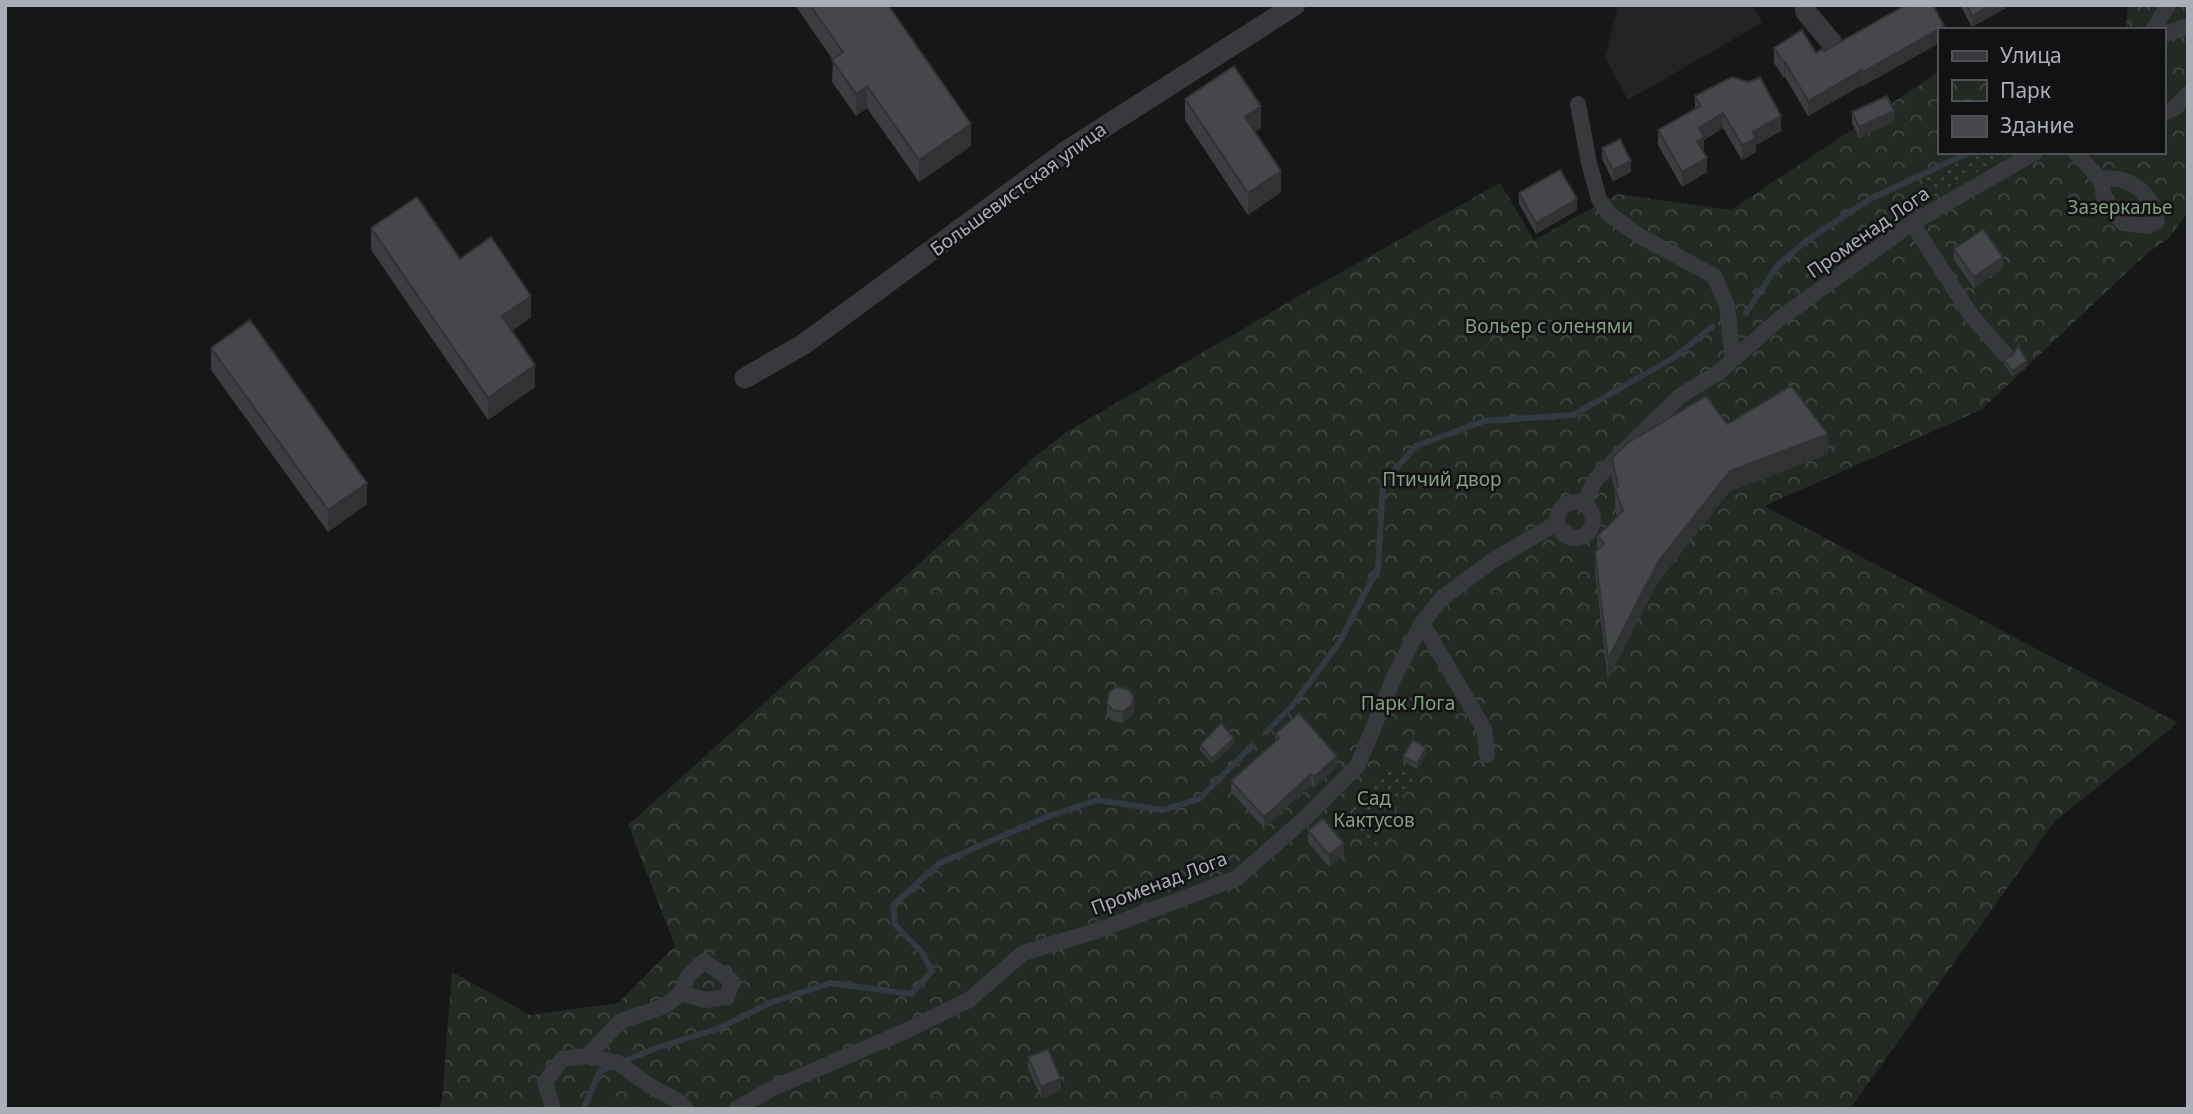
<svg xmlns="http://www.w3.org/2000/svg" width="2193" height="1114" font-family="'Noto Sans',sans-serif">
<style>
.built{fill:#232325}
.park{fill:url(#park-crowns)}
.garden{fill:url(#garden-dots)}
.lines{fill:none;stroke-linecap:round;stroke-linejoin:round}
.stream{stroke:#313a40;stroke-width:6}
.pedestrian{stroke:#38393d;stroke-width:16}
.minor{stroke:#38393d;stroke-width:21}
.wall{fill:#3c3d40}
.shaded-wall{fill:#313234}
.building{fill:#46474b;stroke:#313234;stroke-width:2}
.labels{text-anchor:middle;stroke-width:5;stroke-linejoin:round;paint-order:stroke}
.street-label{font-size:19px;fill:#aaafb7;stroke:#121214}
.park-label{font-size:19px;fill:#83a084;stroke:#121214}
</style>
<defs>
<pattern id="park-crowns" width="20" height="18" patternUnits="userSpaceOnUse" patternTransform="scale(1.75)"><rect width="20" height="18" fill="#232a24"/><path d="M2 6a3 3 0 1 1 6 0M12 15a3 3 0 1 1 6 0" fill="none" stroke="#404642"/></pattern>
<pattern id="garden-dots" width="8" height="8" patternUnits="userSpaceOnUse" patternTransform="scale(1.75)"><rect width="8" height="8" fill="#232a24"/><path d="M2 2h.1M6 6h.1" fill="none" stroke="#404642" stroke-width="1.8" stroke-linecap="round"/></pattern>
</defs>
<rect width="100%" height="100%" fill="#171718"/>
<path class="built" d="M 1618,5 L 1753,5 L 1762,23 L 1628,100 L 1605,57 Z"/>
<path class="park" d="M 2128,5 L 2188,5 L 2188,212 L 2169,238 L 2146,254 L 1981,410 L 1764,506 L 2178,723 L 2055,821 L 1850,1109 L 438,1109 L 442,1100 L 452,972 L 530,1015 L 618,1003 L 675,946 L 628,825 L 918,565 L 1031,460 L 1065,433 L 1299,296 L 1500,183 L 1534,240 L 1618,194 L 1731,210 L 1939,72 L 1939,152 L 2163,152 L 2163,30 L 2120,30 L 2126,26 Z"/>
<path class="garden" d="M 1982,152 L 2015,152 L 1931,196 L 1924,179 Z
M 1403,765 L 1416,773 L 1374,849 L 1351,820 L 1356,800 L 1370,780 Z"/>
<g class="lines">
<path class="stream" d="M 1746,313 L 1778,265 L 1806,241 L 1870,199 L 1970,152
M 1266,732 L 1293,705 L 1339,643 L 1378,568 L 1383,483 L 1416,446 L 1484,421 L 1573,415 L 1675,357 L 1712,327
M 622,1062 L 656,1048 L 717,1029 L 770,1003 L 830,983 L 911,994 L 932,971 L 921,951 L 895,925 L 893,905 L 940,863 L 1044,818 L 1097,800 L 1163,810 L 1199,799 L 1252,746
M 584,1109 L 599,1072 L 612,1066"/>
<path class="pedestrian" d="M 2153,30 L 2168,5
M 2163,35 L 2188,26
M 1578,104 L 1589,163 L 1599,199 L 1609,214 L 1638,235 L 1714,276 L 1727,305 L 1733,360
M 2163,113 L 2175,108 L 2188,94
M 2075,152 L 2100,179 L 2106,204 L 2123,223 L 2147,226 L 2157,221 C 2154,215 2153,206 2149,200 C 2139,183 2118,176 2100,179
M 1912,223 L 1971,315 L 2005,354
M1557 520a18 18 0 1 1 36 0a18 18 0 1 1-36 0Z
M 1584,504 L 1595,480 L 1680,396 L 1719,372 L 1778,320 L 1912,223 L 2036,152
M 1422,623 L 1484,729 L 1487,755
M 587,1056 L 621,1021 L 665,1006 L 681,993 L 688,976 L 704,961 L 732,981 L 727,997 L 705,1000 L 681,993
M 553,1109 L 545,1082 L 562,1059 L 587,1056 L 618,1063 L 650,1086 L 680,1102 L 686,1109
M 736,1109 L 773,1088 L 899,1034 L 969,1000 L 1023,953 L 1099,930 L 1237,878 L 1303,820 L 1358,765 L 1395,675 L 1422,623 L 1442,598 L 1492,561 L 1557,523"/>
<path class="minor" d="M 1805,5 L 1806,12 L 1832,43
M 745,378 L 804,344 L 1068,150 L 1295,5"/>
</g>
<path class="wall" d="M 795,5 L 888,5 L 971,146 L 919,182 L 867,108 L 856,116 L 832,82 L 833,60 Z
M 1906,5 L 1933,5 L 1944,26 L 1944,30 L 1939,30 L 1939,43 L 1863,86 L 1862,85 L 1808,116 L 1785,77 L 1784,78 L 1774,63 L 1774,48 L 1802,30 L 1816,53 L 1822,49 L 1824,51 Z
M 1960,5 L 2006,5 L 2006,8 L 1972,27 Z
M 1695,96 L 1781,131 L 1756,145 L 1756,152 L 1742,160 L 1723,128 L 1704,140 L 1704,152 L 1707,172 L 1682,187 L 1658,145 L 1658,130 L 1695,109 Z
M 1185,99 L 1261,128 L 1255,132 L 1281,192 L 1248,215 L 1185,120 Z
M 1852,112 L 1894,122 L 1859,138 L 1852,123 Z
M 1602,148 L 1631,172 L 1613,181 L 1602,159 Z
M 1519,193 L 1577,210 L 1536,234 L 1519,204 Z
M 371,228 L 460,259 L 531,317 L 512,331 L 535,387 L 488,420 L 371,250 Z
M 1954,249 L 2003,268 L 1974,288 L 1954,260 Z
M 211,348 L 367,504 L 328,532 L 211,370 Z
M 2012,356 L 2027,366 L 2012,376 L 2004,364 L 2004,359 Z
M 1727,424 L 1828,454 L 1730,491 L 1658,582 L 1608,680 L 1595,572 L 1595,552 L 1597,550 L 1597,536 L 1617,516 L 1615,509 L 1615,493 L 1612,478 L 1612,458 Z
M 1107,703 L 1134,708 L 1132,716 L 1123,723 L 1112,721 L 1107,714 Z
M 1275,734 L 1337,767 L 1314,788 L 1311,785 L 1264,828 L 1231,792 L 1231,781 L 1275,741 Z
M 1234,744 L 1212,764 L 1200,750 L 1200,745 Z
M 1426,754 L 1417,769 L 1403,761 L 1403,756 Z
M 1308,831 L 1344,854 L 1329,867 L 1308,842 Z
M 1028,1057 L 1061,1090 L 1041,1098 L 1028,1068 Z"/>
<path class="shaded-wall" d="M 1991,5 L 2006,5 L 2006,8 L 1972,27 L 1972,16 Z
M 1944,26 L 1944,30 L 1939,30 L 1939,43 L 1863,86 L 1863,72 Z
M 1785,62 L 1785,77 L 1784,78 L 1784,63 Z
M 1862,70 L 1862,85 L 1808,116 L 1808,101 Z
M 867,86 L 867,108 L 856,116 L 856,94 Z
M 1261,106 L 1261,128 L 1245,138 L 1245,117 Z
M 1894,111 L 1894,122 L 1859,138 L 1859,127 Z
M 1723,113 L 1723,128 L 1704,140 L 1704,152 L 1697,141 L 1699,128 Z
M 1781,116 L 1781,131 L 1756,145 L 1756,152 L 1742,160 L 1742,145 L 1753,132 Z
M 971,124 L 971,146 L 919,182 L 919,160 Z
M 1707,158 L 1707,172 L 1682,187 L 1682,172 Z
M 1631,161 L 1631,172 L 1613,181 L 1613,170 Z
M 1281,171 L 1281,192 L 1248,215 L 1248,193 Z
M 1577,199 L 1577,210 L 1536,234 L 1536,223 Z
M 2003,257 L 2003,268 L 1974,288 L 1974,277 Z
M 531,296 L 531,317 L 502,338 L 502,316 Z
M 2027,361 L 2027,366 L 2012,376 L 2012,371 Z
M 535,365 L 535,387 L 488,420 L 488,398 Z
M 1828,434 L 1828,454 L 1730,491 L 1658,582 L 1608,680 L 1608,659 L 1658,562 L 1730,471 Z
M 367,483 L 367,504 L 328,532 L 328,510 Z
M 1134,697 L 1134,708 L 1132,716 L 1123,723 L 1123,712 Z
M 1234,738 L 1234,744 L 1212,764 L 1212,759 Z
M 1426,748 L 1426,754 L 1417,769 L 1417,764 Z
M 1337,756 L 1337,767 L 1314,788 L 1314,777 Z
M 1311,774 L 1311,785 L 1264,828 L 1264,817 Z
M 1344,843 L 1344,854 L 1329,867 L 1329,855 Z
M 1061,1079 L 1061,1090 L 1041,1098 L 1041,1087 Z"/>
<path class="building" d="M 810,5 L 888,5 L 971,124 L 919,160 L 867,86 L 856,94 L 832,60 L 843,52 Z
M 1906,5 L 1933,5 L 1944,26 L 1863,72 L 1862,70 L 1808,101 L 1785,62 L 1784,63 L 1774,48 L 1802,30 L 1816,53 L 1822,49 L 1824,51 Z
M 1967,5 L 1991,5 L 1972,16 Z
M 1234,66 L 1261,106 L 1245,117 L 1281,171 L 1248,193 L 1185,99 Z
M 1732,77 L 1749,82 L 1760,77 L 1781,116 L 1753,132 L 1756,138 L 1742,145 L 1723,113 L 1699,128 L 1704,137 L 1697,141 L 1707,158 L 1682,172 L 1658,130 L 1700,106 L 1695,96 Z
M 1887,96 L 1894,111 L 1859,127 L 1852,112 Z
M 1620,139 L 1631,161 L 1613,170 L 1602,148 Z
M 1560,170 L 1577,199 L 1536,223 L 1519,193 Z
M 417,197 L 460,259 L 491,237 L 531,296 L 502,316 L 535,365 L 488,398 L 371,228 Z
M 1983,229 L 2003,257 L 1974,277 L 1954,249 Z
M 250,320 L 367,483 L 328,510 L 211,348 Z
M 2018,346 L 2027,361 L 2012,371 L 2004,359 L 2012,356 Z
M 1791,386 L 1828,434 L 1730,471 L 1658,562 L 1608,659 L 1595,552 L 1604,544 L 1597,536 L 1623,511 L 1615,489 L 1618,487 L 1612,458 L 1626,444 L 1706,396 L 1727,424 Z
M 1116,687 L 1128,689 L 1134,697 L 1132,705 L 1123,712 L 1112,710 L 1107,703 L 1109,692 Z
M 1299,713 L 1337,756 L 1314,777 L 1311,774 L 1264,817 L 1231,781 L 1279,738 L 1275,734 Z
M 1221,723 L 1234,738 L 1212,759 L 1200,745 Z
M 1413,740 L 1426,748 L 1417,764 L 1403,756 Z
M 1323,818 L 1344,843 L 1329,855 L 1308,831 Z
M 1048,1049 L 1061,1079 L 1041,1087 L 1028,1057 Z"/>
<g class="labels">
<g class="street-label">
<text transform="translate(1018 189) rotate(-36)" y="7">Большевистская улица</text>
<text transform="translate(1868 232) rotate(-35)" y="7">Променад Лога</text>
<text transform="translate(1159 883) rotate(-21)" y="7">Променад Лога</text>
</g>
<g class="park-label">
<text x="2120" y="214">Зазеркалье</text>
<text x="1549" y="333">Вольер с оленями</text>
<text x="1442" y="486">Птичий двор</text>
<text x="1408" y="710">Парк Лога</text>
<text x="1374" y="805">Сад<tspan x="1374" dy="22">Кактусов</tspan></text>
</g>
</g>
<rect width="2193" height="1114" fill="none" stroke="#aaafb7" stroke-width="14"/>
<rect x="1938" y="28" width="228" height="126" fill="#121214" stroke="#4f5155" stroke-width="2"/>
<rect x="1952" y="51" width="35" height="10" fill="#38393d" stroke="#4f5155" stroke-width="2"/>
<text x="2000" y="63" font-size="21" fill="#aaafb7">Улица</text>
<rect x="1952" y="80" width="35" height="21" fill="url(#park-crowns)" stroke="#4f5155" stroke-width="2"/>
<text x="2000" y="98" font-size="21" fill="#aaafb7">Парк</text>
<rect x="1952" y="116" width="35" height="21" fill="#46474b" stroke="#4f5155" stroke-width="2"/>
<text x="2000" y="133" font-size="21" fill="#aaafb7">Здание</text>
</svg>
